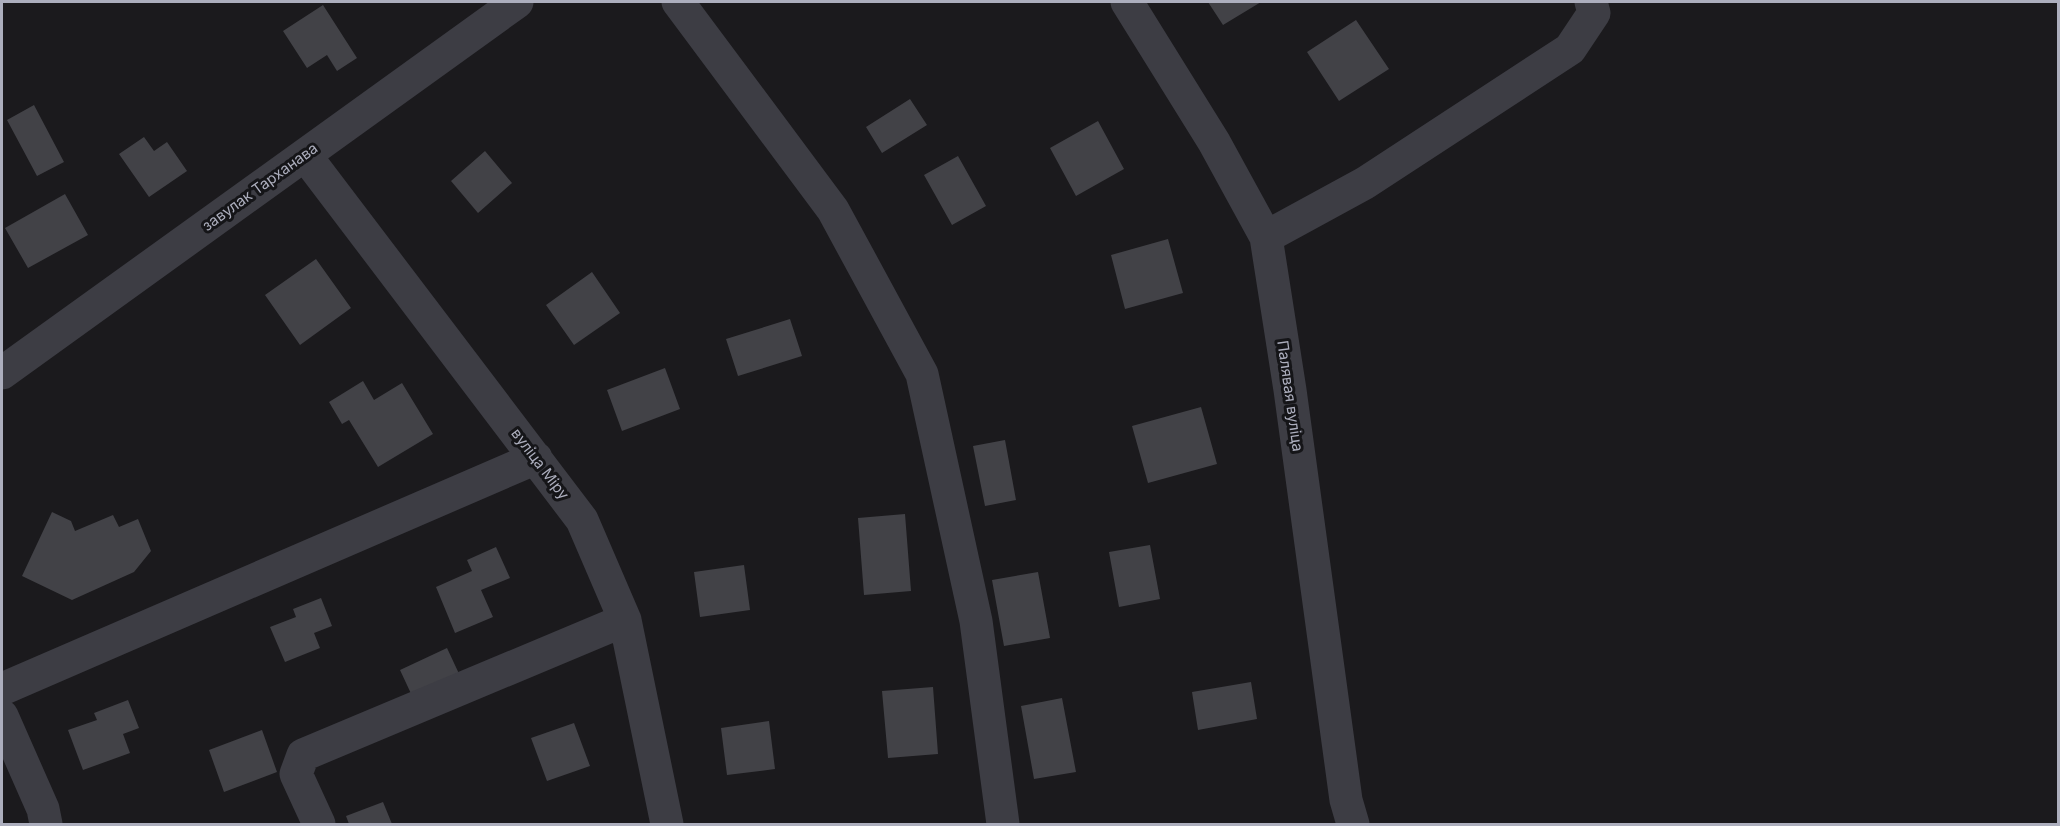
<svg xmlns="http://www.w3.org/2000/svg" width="2060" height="826" font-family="Inter,sans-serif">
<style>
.building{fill:#424247}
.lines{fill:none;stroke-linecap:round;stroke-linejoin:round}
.minor{stroke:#3d3d44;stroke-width:33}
.labels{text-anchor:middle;stroke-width:6;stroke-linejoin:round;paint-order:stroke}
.street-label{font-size:15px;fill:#acaebd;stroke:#151518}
</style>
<rect width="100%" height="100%" fill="#1b1a1d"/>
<path class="building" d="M 1208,2 L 1261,2 L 1223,25 Z
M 323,5 L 357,58 L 337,71 L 327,55 L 307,68 L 283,31 Z
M 1356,20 L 1389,69 L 1339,101 L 1307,52 Z
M 910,99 L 927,125 L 882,153 L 866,127 Z
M 34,105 L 64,162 L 37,176 L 7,120 Z
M 1098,121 L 1124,169 L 1076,196 L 1050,148 Z
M 144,137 L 154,151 L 167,142 L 187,171 L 149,197 L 119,154 Z
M 485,151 L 512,183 L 478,213 L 451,181 Z
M 958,156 L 986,206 L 952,225 L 924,175 Z
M 65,194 L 88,235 L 28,268 L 5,228 Z
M 1168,239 L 1183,293 L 1125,309 L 1111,255 Z
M 316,259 L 351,308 L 300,345 L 265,295 Z
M 592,272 L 620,313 L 574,345 L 546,305 Z
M 790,319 L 802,356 L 738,376 L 726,339 Z
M 665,368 L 680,409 L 622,431 L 607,390 Z
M 363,381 L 374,400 L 402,383 L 433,434 L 378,467 L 349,420 L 342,424 L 329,402 Z
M 1201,407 L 1217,464 L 1148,483 L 1132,426 Z
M 1005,440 L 1016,500 L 985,506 L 973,446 Z
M 52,512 L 71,521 L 75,531 L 113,515 L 119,527 L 138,519 L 151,551 L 134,572 L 72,600 L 22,576 Z
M 905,514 L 911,591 L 864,595 L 858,518 Z
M 1150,545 L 1160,599 L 1119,607 L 1109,552 Z
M 496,547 L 510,578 L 481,590 L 493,617 L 455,633 L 436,587 L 472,571 L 467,560 Z
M 744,565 L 750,610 L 700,617 L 694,572 Z
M 1038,572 L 1050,638 L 1004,646 L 992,580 Z
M 321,598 L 332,626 L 314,633 L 320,648 L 285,662 L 270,627 L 296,617 L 293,609 Z
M 447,648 L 461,678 L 414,700 L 400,670 Z
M 1251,682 L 1257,719 L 1198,730 L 1192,692 Z
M 933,687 L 938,754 L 888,758 L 882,691 Z
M 1062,698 L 1076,772 L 1034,779 L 1021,706 Z
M 128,700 L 139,728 L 123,734 L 130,753 L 83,770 L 68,730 L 97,720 L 94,713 Z
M 769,721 L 775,769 L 727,775 L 721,728 Z
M 574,723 L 590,766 L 547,781 L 531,738 Z
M 262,730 L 277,772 L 224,792 L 209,750 Z
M 383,802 L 392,824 L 349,824 L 346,816 Z"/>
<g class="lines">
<path class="minor" d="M 678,2 L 833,210 L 922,374 L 976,621 L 1003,824
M 1127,2 L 1214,142 L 1266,237 L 1290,390 L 1346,800 L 1353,824
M 305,155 L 582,520 L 625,620 L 667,824
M 1266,237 L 1365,183 L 1570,49 L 1594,13 L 1591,2
M 2,373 L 517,2
M 2,689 L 536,458
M 2,716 L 43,809 L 46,824
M 319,824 L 296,774 L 303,755 L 625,620"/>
</g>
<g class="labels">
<g class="street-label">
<text transform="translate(260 187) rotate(-36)" y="5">завулак Тарханава</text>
<text transform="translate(1290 396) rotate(82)" y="5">Палявая вуліца</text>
<text transform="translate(540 464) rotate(53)" y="5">вуліца Міру</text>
</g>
</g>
<rect width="2060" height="826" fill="none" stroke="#acaebd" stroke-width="6"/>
</svg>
